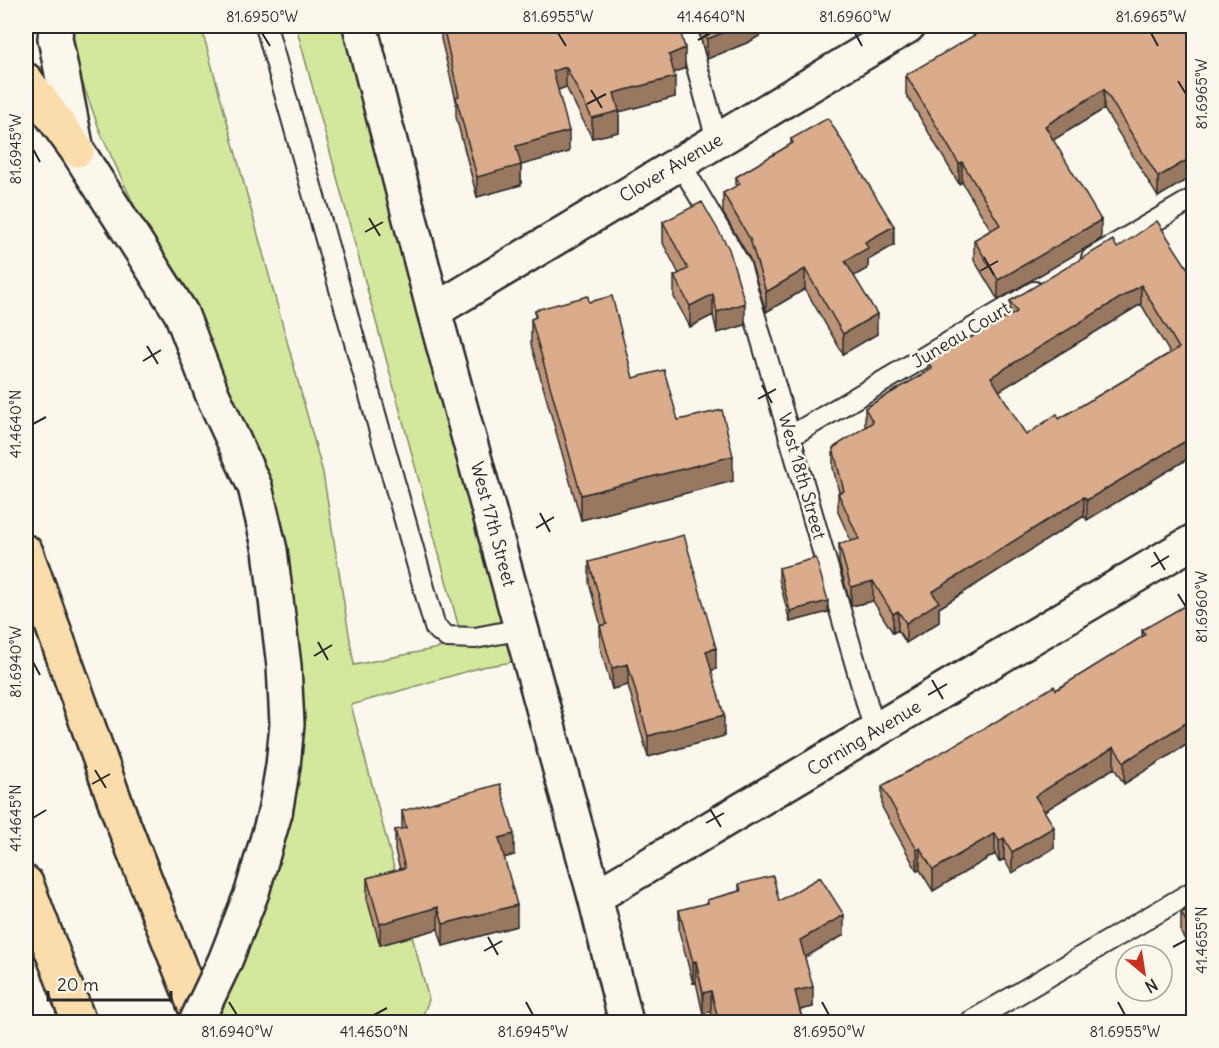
<svg xmlns="http://www.w3.org/2000/svg" width="1219" height="1048" font-family="Delius,sans-serif">
<style>
.green{fill:#d3e89d;stroke:#7f8a64;stroke-width:1.5}
.lines{fill:none;stroke-linecap:round;stroke-linejoin:round}
.service-casing{stroke:#2b2b2b;stroke-width:24}
.minor-casing{stroke:#2b2b2b;stroke-width:38}
.tertiary-casing{stroke:#2b2b2b;stroke-width:38}
.motorway-casing{stroke:#2b2b2b;stroke-width:38}
.service{stroke:#fbf7ec;stroke-width:20}
.minor{stroke:#fbf7ec;stroke-width:33}
.tertiary{stroke:#fbf7ec;stroke-width:33}
.motorway{stroke:#faddab;stroke-width:33}
.tertiary-bridge-casing{stroke:#2b2b2b;stroke-width:38;stroke-linecap:butt}
.tertiary-bridge{stroke:#fbf7ec;stroke-width:33}
.wall{fill:#bb9478;stroke:#2b2b2b;stroke-width:1.5;fill-rule:evenodd}
.shaded-wall{fill:#997862;stroke:#2b2b2b;stroke-width:1.5}
.building{fill:#daac8c;stroke:#2b2b2b;stroke-width:1.5;fill-rule:evenodd}
.ticks{fill:none;stroke:#2b2b2b;stroke-width:2}
.labels{text-anchor:middle;stroke-width:5;stroke-linejoin:round;paint-order:stroke}
.street-label{font-size:18px;fill:#2b2b2b;stroke:#fbf7ec}
.neatline{fill:none;stroke:#2b2b2b;stroke-width:2}
.ticks-label{font-size:15px;text-anchor:middle;fill:#2b2b2b}
</style>
<rect width="100%" height="100%" fill="#fbf7ec"/>
<filter id="ink" filterUnits="userSpaceOnUse"><feTurbulence type="fractalNoise" baseFrequency=".0167" numOctaves="2"/><feDisplacementMap in="SourceGraphic" scale="12" xChannelSelector="R" yChannelSelector="G"/><feConvolveMatrix kernelMatrix="1 2 1 2 8 2 1 2 1" color-interpolation-filters="sRGB"/></filter>
<g filter="url(#ink)">
<path class="green" d="M 62,26 L 201,26 L 323,473 L 354,665 L 463,643 L 296,26 L 360,26 L 530,659 L 482,667 L 351,705 L 429,1000 L 420,1022 L 196,1022 L 283,766 L 255,487 L 152,244 L 101,134 Z"/>
<g class="lines">
<defs>
<path id="service" d="M 266,26 L 435,627 L 447,637 L 475,638 L 522,629
M 686,26 L 717,140
M 680,163 L 740,265 L 875,731
M 1092,258 L 1194,198
M 791,436 L 1034,292
M 970,1022 L 1194,891"/>
<path id="minor" d="M 360,26 L 434,311 L 595,897 L 626,1022
M 434,311 L 908,26
M 595,897 L 1194,541"/>
<path id="tertiary" d="M 56,26 L 55,38 L 77,150 L 181,313 L 213,396 L 255,487 L 270,550 L 284,666 L 287,724 L 283,766 L 275,813"/>
<path id="motorway" d="M 26,80 L 77,150
M 26,552 L 121,818 L 201,1022
M 26,883 L 79,1022"/>
</defs>
<use href="#service" class="service-casing"/>
<use href="#minor" class="minor-casing"/>
<use href="#tertiary" class="tertiary-casing"/>
<use href="#motorway" class="motorway-casing"/>
<use href="#service" class="service"/>
<use href="#minor" class="minor"/>
<use href="#tertiary" class="tertiary"/>
<use href="#motorway" class="motorway"/>
<defs>
<path id="tertiary-bridge" d="M 196,1022 L 225,961 L 252,892 L 275,813"/>
</defs>
<use href="#tertiary-bridge" class="tertiary-bridge-casing"/>
<use href="#tertiary-bridge" class="tertiary-bridge"/>
</g>
<path class="wall" d="M 441,26 L 679,26 L 685,68 L 674,73 L 675,97 L 619,112 L 619,132 L 592,138 L 566,87 L 558,90 L 569,152 L 521,165 L 521,185 L 477,197 L 456,117 L 456,100 L 441,39 Z
M 697,26 L 776,26 L 749,42 L 707,59 Z
M 1194,26 L 1194,175 L 1158,197 L 1104,109 L 1053,140 L 1101,239 L 998,300 L 974,260 L 974,240 L 991,230 L 962,182 L 959,184 L 906,94 L 906,75 Z
M 791,139 L 894,245 L 868,260 L 868,268 L 854,276 L 877,334 L 843,354 L 805,289 L 766,312 L 750,259 L 723,213 L 723,193 L 736,187 L 736,177 L 791,144 Z
M 663,222 L 745,325 L 717,333 L 713,315 L 690,327 L 674,297 L 674,276 L 679,274 L 663,243 Z
M 1117,248 L 1188,269 L 1194,265 L 1194,455 L 1087,520 L 1084,516 L 939,608 L 939,622 L 906,643 L 898,630 L 893,633 L 873,601 L 851,606 L 839,563 L 839,544 L 851,541 L 838,512 L 838,493 L 839,492 L 833,468 L 833,448 L 865,428 L 865,408 L 928,371 L 928,361 L 1010,315 L 1010,301 ZM 1141,304 L 1170,353 L 1059,419 L 1026,435 L 999,391 Z
M 589,302 L 633,378 L 678,420 L 733,481 L 581,520 L 531,344 L 531,319 L 535,318 L 535,310 Z
M 589,562 L 716,669 L 711,671 L 724,736 L 648,757 L 628,685 L 612,689 L 600,647 L 600,626 L 601,626 L 589,583 Z
M 779,568 L 828,612 L 790,622 L 779,579 Z
M 1194,618 L 1194,740 L 1124,784 L 1114,768 L 1044,811 L 1054,848 L 1012,873 L 1004,859 L 999,862 L 995,854 L 933,891 L 920,870 L 917,871 L 882,807 L 882,786 L 1056,690 L 1142,637 L 1142,630 Z
M 402,811 L 514,855 L 504,858 L 517,926 L 443,946 L 438,929 L 380,945 L 367,899 L 367,878 L 400,869 L 395,851 L 395,830 L 402,829 Z
M 739,884 L 779,901 L 844,935 L 805,957 L 813,1007 L 800,1010 L 803,1023 L 714,1023 L 711,1011 L 703,1014 L 696,982 L 693,983 L 679,931 L 679,910 L 707,903 L 707,900 L 739,891 Z
M 1194,906 L 1194,954 L 1181,933 L 1181,913 Z"/>
<path class="shaded-wall" d="M 740,26 L 776,26 L 749,42 L 707,59 L 707,39 Z
M 685,48 L 685,68 L 669,75 L 669,55 Z
M 566,67 L 566,87 L 553,92 L 553,71 Z
M 675,77 L 675,97 L 619,112 L 619,132 L 592,138 L 592,118 L 614,93 Z
M 1104,89 L 1104,109 L 1045,145 L 1045,126 Z
M 569,131 L 569,152 L 521,165 L 521,185 L 477,197 L 477,177 L 516,146 Z
M 1194,156 L 1194,175 L 1158,197 L 1158,177 Z
M 962,162 L 962,182 L 959,184 L 959,164 Z
M 1101,220 L 1101,239 L 998,300 L 998,280 Z
M 894,226 L 894,245 L 868,260 L 868,268 L 845,281 L 845,261 L 865,242 Z
M 805,269 L 805,289 L 766,312 L 766,292 Z
M 1141,285 L 1141,304 L 991,396 L 991,377 Z
M 713,294 L 713,315 L 690,327 L 690,306 Z
M 745,303 L 745,325 L 717,333 L 717,312 Z
M 877,314 L 877,334 L 843,354 L 843,334 Z
M 1194,436 L 1194,455 L 1087,520 L 1087,500 Z
M 733,456 L 733,481 L 581,520 L 581,495 Z
M 1084,497 L 1084,516 L 939,608 L 939,622 L 906,643 L 906,623 L 932,592 Z
M 873,581 L 873,601 L 851,606 L 851,587 Z
M 828,601 L 828,612 L 790,622 L 790,611 Z
M 898,611 L 898,630 L 893,633 L 893,614 Z
M 716,648 L 716,669 L 706,672 L 706,651 Z
M 628,664 L 628,685 L 612,689 L 612,668 Z
M 724,715 L 724,736 L 648,757 L 648,736 Z
M 1194,718 L 1194,740 L 1124,784 L 1124,762 Z
M 1114,747 L 1114,768 L 1035,817 L 1035,796 Z
M 1054,827 L 1054,848 L 1012,873 L 1012,852 Z
M 995,833 L 995,854 L 933,891 L 933,870 Z
M 514,834 L 514,855 L 499,859 L 499,838 Z
M 1004,838 L 1004,859 L 999,862 L 999,841 Z
M 920,848 L 920,870 L 917,871 L 917,850 Z
M 517,905 L 517,926 L 443,946 L 443,924 Z
M 438,907 L 438,929 L 380,945 L 380,924 Z
M 844,915 L 844,935 L 800,960 L 800,940 Z
M 696,961 L 696,982 L 693,983 L 693,962 Z
M 813,987 L 813,1007 L 795,1011 L 795,991 Z
M 711,991 L 711,1011 L 703,1014 L 703,993 Z"/>
<path class="building" d="M 443,26 L 679,26 L 685,48 L 669,55 L 675,77 L 614,93 L 619,111 L 592,118 L 566,67 L 553,71 L 569,131 L 516,146 L 521,165 L 477,177 L 456,97 L 459,96 Z
M 703,26 L 740,26 L 707,39 Z
M 990,26 L 1194,26 L 1194,156 L 1158,177 L 1104,89 L 1045,126 L 1101,220 L 998,280 L 974,240 L 1000,225 L 962,162 L 959,164 L 906,75 Z
M 828,118 L 894,226 L 865,242 L 868,248 L 845,261 L 877,314 L 843,334 L 805,269 L 766,292 L 750,239 L 723,193 L 740,184 L 736,177 L 793,143 L 791,139 Z
M 702,202 L 729,249 L 745,303 L 717,312 L 713,294 L 690,306 L 674,276 L 688,269 L 663,222 Z
M 1157,221 L 1188,269 L 1194,265 L 1194,436 L 1087,500 L 1084,497 L 932,592 L 939,602 L 906,623 L 898,611 L 893,614 L 873,581 L 851,587 L 839,544 L 859,539 L 838,493 L 844,491 L 833,448 L 873,422 L 865,408 L 932,369 L 928,361 L 1017,312 L 1010,301 L 1113,240 L 1117,248 ZM 1141,285 L 1179,348 L 1059,419 L 1057,414 L 1026,435 L 991,377 Z
M 588,296 L 589,302 L 612,296 L 633,378 L 664,370 L 678,420 L 722,410 L 733,456 L 581,495 L 531,319 L 536,317 L 535,310 Z
M 684,535 L 716,648 L 706,651 L 724,715 L 648,736 L 628,664 L 612,668 L 600,626 L 607,624 L 589,562 Z
M 816,558 L 828,601 L 790,611 L 779,568 Z
M 1186,605 L 1194,618 L 1194,718 L 1124,762 L 1114,747 L 1035,796 L 1054,827 L 1012,852 L 1004,838 L 999,841 L 995,833 L 933,870 L 920,848 L 917,850 L 882,786 L 992,724 L 1054,686 L 1056,690 L 1145,635 L 1142,630 Z
M 500,784 L 514,834 L 499,838 L 517,905 L 443,924 L 438,907 L 380,924 L 367,878 L 405,868 L 395,830 L 406,828 L 402,811 Z
M 773,876 L 779,901 L 820,877 L 844,915 L 800,940 L 813,987 L 795,991 L 803,1023 L 719,1023 L 711,991 L 703,993 L 696,961 L 693,962 L 679,910 L 708,903 L 707,900 L 741,891 L 739,884 Z
M 1194,906 L 1194,934 L 1181,913 Z
M 564,1019 L 565,1023 L 549,1023 Z"/>
</g>
<path class="ticks" d="M 262,33 L 270,46M 558,33 L 566,46M 855,33 L 862,46M 1151,33 L 1158,46M 698,40 L 711,33M 1178,81 L 1186,94M 591,90 L 602,108M 587,104 L 606,94M 33,149 L 40,162M 369,218 L 380,236M 365,232 L 383,222M 984,257 L 994,275M 980,271 L 998,261M 147,346 L 158,364M 143,361 L 161,350M 762,385 L 772,403M 758,399 L 776,389M 33,424 L 46,417M 540,513 L 550,532M 536,528 L 554,517M 1154,552 L 1165,570M 1151,567 L 1169,556M 1178,594 L 1186,607M 318,642 L 328,660M 314,656 L 332,645M 33,662 L 40,675M 932,680 L 943,699M 928,695 L 947,684M 95,770 L 106,788M 92,784 L 110,774M 710,809 L 721,827M 33,818 L 46,810M 706,823 L 724,813M 488,937 L 498,955M 1173,947 L 1186,940M 484,951 L 502,941M 229,1002 L 237,1015M 526,1002 L 533,1015M 822,1002 L 829,1015M 1118,1002 L 1125,1015M 374,1015 L 387,1008"/>
<g class="labels">
<g class="street-label">
<text transform="translate(671 168) rotate(-31)" y="6">Clover Avenue</text>
<text transform="translate(961 335) rotate(-31)" y="6">Juneau Court</text>
<text transform="translate(802 476) rotate(74)" y="6">West 18th Street</text>
<text transform="translate(493 524) rotate(75)" y="6">West 17th Street</text>
<text transform="translate(864 738) rotate(-31)" y="6">Corning Avenue</text>
</g>
</g>
<rect width="1219" height="1048" fill="none" stroke="#fbf7ec" stroke-width="66"/>
<g transform="translate(1144 973) rotate(150)"><circle r="28" fill="#fbf7ec" stroke="#a8a59f" stroke-width="1.5"/>
<path d="M0-4.5L10 22L0 15L-10 22Z" fill="#c8321e"/>
<text y="-9" font-size="16" font-weight="bold" text-anchor="middle" fill="#2b2b2b">N</text>
</g>
<path d="M48 991v9h123v-9" fill="none" stroke="#2b2b2b" stroke-width="3"/>
<text x="57" y="991" font-size="18" fill="#2b2b2b" stroke="#fbf7ec" stroke-width="4.5" paint-order="stroke">20 m</text>
<rect x="33" y="33" width="1153" height="982" class="neatline"/>
<g class="ticks-label">
<text x="262" y="22">81.6950°W</text>
<text x="558" y="22">81.6955°W</text>
<text x="711" y="22">41.4640°N</text>
<text x="855" y="22">81.6960°W</text>
<text x="1151" y="22">81.6965°W</text>
<text transform="translate(1202 94) rotate(-90)" y="5">81.6965°W</text>
<text transform="translate(16 149) rotate(-90)" y="5">81.6945°W</text>
<text transform="translate(16 424) rotate(-90)" y="5">41.4640°N</text>
<text transform="translate(1202 607) rotate(-90)" y="5">81.6960°W</text>
<text transform="translate(16 662) rotate(-90)" y="5">81.6940°W</text>
<text transform="translate(16 818) rotate(-90)" y="5">41.4645°N</text>
<text transform="translate(1202 940) rotate(-90)" y="5">41.4655°N</text>
<text x="237" y="1037">81.6940°W</text>
<text x="374" y="1037">41.4650°N</text>
<text x="533" y="1037">81.6945°W</text>
<text x="829" y="1037">81.6950°W</text>
<text x="1125" y="1037">81.6955°W</text>
</g>
</svg>
